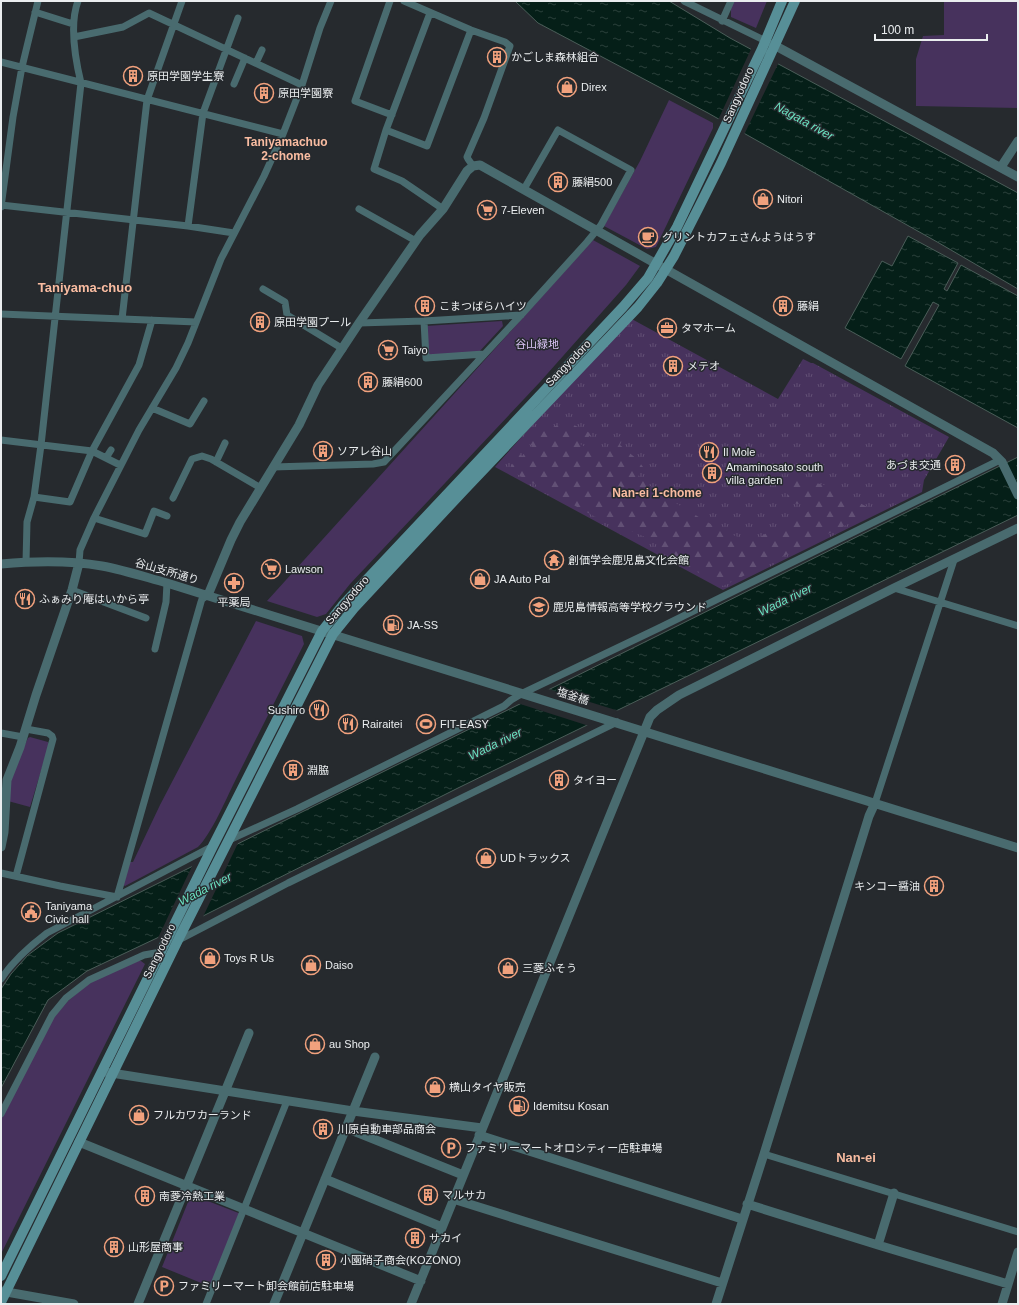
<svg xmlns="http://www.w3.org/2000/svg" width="1019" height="1305" font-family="Helvetica,'Noto Sans JP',sans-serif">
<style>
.grass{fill:url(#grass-tufts)}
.forest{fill:url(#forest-firs)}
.park{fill:#47325d}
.water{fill:url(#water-ripples);stroke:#4a5d58}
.pier{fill:#262a2e}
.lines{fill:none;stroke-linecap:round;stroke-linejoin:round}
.minor{stroke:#496b6f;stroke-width:7}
.tertiary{stroke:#496b6f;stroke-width:9}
.secondary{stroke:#578f97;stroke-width:10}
.labels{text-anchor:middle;stroke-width:3;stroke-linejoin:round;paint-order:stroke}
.poi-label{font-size:11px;fill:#eaedef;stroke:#262a2e;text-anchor:start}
.street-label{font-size:11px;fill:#eaedef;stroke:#262a2e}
.park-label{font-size:11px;fill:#dbc5f6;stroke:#262a2e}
.water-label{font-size:12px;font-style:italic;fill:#6be3c2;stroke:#262a2e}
.neighbourhood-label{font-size:12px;font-weight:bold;fill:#f9bca1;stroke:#262a2e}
.quarter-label{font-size:13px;font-weight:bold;fill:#f9bca1;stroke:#262a2e}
</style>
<defs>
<pattern id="grass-tufts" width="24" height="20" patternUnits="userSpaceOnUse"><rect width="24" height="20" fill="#47325d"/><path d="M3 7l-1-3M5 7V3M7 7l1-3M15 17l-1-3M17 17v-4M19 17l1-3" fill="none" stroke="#625075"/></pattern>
<pattern id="forest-firs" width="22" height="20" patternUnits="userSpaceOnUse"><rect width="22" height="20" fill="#47325d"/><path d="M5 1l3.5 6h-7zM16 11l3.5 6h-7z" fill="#625075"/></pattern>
<pattern id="water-ripples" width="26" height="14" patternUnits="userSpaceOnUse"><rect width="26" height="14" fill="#051f18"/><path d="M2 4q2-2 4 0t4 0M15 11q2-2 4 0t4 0" fill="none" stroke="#2a403a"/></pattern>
</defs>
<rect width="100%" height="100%" fill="#262a2e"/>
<path class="grass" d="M 628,317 L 778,399 L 803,359 L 811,363 L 813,363 L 949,437 L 924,480 L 922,492 L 723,590 L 495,467 Z"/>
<path class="forest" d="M 562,423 L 574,425 L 592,434 L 580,444 L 600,455 L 619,437 L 626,431 L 620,445 L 638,460 L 643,467 L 638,477 C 656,491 734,543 753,540 C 758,539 763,535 767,533 C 782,526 798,520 810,510 L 806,505 L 792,503 L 787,499 L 792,477 L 828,486 L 871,509 L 872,512 L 723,586 L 659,551 L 655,541 L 624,528 L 616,528 L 509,470 L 514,462 L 510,458 L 512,453 L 517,452 L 522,456 L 532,446 L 528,442 L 533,436 Z"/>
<path class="park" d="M 734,1 L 767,1 L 756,28 L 731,17 L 731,7 Z
M 944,1 L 1018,1 L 1018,108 L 916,106 L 916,59 L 923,36 L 944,35 Z
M 669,100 L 713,123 L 713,128 L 656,247 L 647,249 L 604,226 L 640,161 Z
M 593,240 L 640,266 L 626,285 L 540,382 L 350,584 L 326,614 L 317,617 L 267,601 Z
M 502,321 L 503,326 L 478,353 L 429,355 L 426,326 Z
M 256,621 L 302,636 L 304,644 C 281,689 258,735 235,781 C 226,799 212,833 198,847 L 125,886 L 123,885 L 130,862 L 133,862 L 160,805 Z
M 30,737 L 48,742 L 49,745 L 30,807 L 8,801 L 11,774 L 28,738 Z
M 138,961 L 141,961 L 145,964 L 1,1254 L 1,1119 L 54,1017 L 68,1001 L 90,982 Z
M 195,1196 L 241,1214 L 211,1287 L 162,1267 L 190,1197 Z"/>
<path class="water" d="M 515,1 L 669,1 L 730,38 L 1018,193 L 1018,289 L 939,243 L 708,113 L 538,23 Z
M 908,236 L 958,263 L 944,289 L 947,291 L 961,265 L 1018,296 L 1018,428 L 905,366 L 939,305 L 933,302 L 901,359 L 845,328 L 882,261 L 892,266 Z
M 1018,457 L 1018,515 L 458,788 L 193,921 L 87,971 L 48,1000 L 1,1088 L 1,989 L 11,974 L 28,955 L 58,933 Z"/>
<path class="pier" d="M 752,47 L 779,62 L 744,135 L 718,120 Z
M 548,689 L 619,711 L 589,726 L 517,703 Z
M 239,841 L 202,919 L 157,940 L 193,864 Z"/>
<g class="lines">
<path class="minor" d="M 390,1 L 355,101 L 392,115
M 404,1 L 471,30 L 505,42 L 510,46 L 484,118 L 467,157 L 468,159 L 473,166
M 684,1 L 770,43
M 35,12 L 73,24
M 430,13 L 386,130 L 374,169 L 402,181 L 443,209
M 722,21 L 731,1
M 74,37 L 123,27 L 149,13 L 302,85
M 1,62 L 283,134
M 256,63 L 262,50
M 234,84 L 245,58
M 386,130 L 427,146 L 471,30
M 1,205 L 188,226 L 234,233
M 1,207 L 13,117 L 22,67 L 38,1
M 359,209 L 416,241
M 188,226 L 203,113 L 238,18
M 263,289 L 285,302 L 287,315 L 343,349
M 1,314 L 196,322
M 122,319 L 147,100 L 182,1
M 424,321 L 426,358 L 484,354
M 359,323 L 424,321 L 521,315
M 152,408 L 190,424 L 204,401
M 1,440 L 92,451 L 120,465
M 106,458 L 111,450
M 216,462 L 225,443
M 273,467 L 373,464 L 384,462 L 521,315 L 587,242 L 601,225 L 631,170 L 558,130 L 524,189
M 34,497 L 70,502 L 92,451 L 139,365 L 152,320
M 173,498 L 192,459 L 202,456 L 211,459 L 261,488
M 94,518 L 145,534 L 154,511 L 167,516
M 26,562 L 27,522 L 34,497 L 41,445 L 81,83 C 75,58 69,25 78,1
M 79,563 L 80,550 L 94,518 L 139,430 L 176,368 L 188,343 L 221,259 L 264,176 L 283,134 L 302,85 L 320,28 L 331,1
M 894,588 L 1018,626
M 72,590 L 146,618
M 155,649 L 166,602 L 167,583
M 1,733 L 23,737
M 875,803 L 954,560
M 229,840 L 297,809 L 504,706 L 511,700 L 523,693 L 659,628 L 1000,460
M 1,873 L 60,886 L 117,897
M 16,876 L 53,739 L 52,736 L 48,733 L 26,729
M 117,897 L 201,602 L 202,599 L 208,595
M 177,941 L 288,883 L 617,722
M 1,979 C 13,961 30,946 47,933 L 213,846
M 1,1114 L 52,1015 L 66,998 L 89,980 L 144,955 L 161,952
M 764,1154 L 1018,1232
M 206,1304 L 287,1101"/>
<path class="tertiary" d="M 774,45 L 1018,177
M 1001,167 L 1018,141
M 1,564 C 34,561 68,560 102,566 C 124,570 145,577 167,583 L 1018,848
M 208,595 L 231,540 L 240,522 L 299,425 L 318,385 L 359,323 L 420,235 L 443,209 L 467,171 L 473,166 L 480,165 L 993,453 L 1002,462 L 1018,495
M 1,847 L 4,832 L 7,780 L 20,747 L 36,695 L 72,590 L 79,563
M 105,1072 L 353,1111 L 482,1128
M 346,1128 L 463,1175
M 479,1135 L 742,1219
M 79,1142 L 421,1281
M 325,1179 L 442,1227
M 453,1199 L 722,1283
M 747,1204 L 878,1245 L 1008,1284
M 878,1245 L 894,1193
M 1,1291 L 74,1304
M 138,1304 L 249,1033
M 274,1304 L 375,1057
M 411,1304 L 650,717 L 657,710 L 679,695 L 894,588 L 1018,528
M 716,1304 L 764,1154 L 869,816 L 875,803
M 1002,1304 L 1018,1252"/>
<path class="secondary" d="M 1,1276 L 213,846 L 322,631 L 342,606 L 623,307 L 648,278 L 677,227 L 762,49 L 782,1
M 1,1302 L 180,936 L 333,634 L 354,608 L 465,489 L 638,307 L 657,283 L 674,256 L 699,207 L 721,163 L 795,1"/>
</g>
<defs>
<symbol id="building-ring" viewBox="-11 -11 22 22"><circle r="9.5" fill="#262a2e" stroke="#f1a17d" stroke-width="1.5"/><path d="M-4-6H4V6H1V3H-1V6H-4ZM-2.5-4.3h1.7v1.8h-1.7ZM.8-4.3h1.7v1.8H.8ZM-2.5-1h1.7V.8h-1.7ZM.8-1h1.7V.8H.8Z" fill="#f1a17d"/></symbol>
<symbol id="shop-ring" viewBox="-11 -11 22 22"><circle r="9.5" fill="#262a2e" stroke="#f1a17d" stroke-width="1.5"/><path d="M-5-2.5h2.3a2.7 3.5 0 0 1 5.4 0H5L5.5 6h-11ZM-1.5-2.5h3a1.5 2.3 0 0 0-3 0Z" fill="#f1a17d"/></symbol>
<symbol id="supermarket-ring" viewBox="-11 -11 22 22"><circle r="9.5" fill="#262a2e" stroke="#f1a17d" stroke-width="1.5"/><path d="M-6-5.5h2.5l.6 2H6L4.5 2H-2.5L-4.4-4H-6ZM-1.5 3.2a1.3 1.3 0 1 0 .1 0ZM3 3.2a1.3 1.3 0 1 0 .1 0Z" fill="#f1a17d"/></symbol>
<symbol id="cafe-ring" viewBox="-11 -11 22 22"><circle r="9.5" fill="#262a2e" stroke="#f1a17d" stroke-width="1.5"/><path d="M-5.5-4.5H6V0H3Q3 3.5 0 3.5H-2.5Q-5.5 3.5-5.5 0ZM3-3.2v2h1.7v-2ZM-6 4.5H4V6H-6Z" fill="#f1a17d"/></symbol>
<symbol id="office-ring" viewBox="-11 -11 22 22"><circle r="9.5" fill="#262a2e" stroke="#f1a17d" stroke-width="1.5"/><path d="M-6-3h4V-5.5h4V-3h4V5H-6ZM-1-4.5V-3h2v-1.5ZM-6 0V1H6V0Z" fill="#f1a17d"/></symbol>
<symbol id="restaurant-ring" viewBox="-11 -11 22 22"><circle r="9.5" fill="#262a2e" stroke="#f1a17d" stroke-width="1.5"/><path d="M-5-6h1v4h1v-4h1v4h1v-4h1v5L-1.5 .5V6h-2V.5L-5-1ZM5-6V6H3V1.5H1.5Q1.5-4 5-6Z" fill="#f1a17d"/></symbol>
<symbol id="temple-ring" viewBox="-11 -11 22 22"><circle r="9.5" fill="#262a2e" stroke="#f1a17d" stroke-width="1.5"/><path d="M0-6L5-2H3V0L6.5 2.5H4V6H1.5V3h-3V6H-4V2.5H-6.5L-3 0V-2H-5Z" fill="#f1a17d"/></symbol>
<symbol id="pharmacy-ring" viewBox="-11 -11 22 22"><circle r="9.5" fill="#262a2e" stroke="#f1a17d" stroke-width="1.5"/><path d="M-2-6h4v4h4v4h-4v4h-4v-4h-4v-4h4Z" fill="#f1a17d"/></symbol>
<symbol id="school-ring" viewBox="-11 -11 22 22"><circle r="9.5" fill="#262a2e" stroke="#f1a17d" stroke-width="1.5"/><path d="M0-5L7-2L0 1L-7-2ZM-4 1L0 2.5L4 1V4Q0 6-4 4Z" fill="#f1a17d"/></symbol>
<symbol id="fuel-ring" viewBox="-11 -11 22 22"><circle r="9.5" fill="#262a2e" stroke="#f1a17d" stroke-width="1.5"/><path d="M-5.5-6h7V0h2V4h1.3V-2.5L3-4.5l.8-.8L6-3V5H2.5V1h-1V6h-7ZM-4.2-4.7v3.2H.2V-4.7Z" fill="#f1a17d"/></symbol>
<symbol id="stadium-ring" viewBox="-11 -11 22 22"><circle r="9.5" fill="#262a2e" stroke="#f1a17d" stroke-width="1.5"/><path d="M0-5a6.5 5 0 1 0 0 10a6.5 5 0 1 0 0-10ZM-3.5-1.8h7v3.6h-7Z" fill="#f1a17d"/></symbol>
<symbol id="civic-ring" viewBox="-11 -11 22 22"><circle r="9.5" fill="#262a2e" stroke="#f1a17d" stroke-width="1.5"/><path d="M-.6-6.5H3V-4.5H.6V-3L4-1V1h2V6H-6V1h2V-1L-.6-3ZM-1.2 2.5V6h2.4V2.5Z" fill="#f1a17d"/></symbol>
<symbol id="parking-ring" viewBox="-11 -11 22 22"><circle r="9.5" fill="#262a2e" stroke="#f1a17d" stroke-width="1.5"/><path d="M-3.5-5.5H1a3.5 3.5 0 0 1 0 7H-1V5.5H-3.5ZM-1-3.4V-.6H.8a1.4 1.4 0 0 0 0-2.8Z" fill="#f1a17d"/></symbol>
</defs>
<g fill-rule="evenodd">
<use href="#building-ring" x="486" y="46" width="22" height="22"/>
<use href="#building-ring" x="122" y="65" width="22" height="22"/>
<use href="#shop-ring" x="556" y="76" width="22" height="22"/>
<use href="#building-ring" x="253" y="82" width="22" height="22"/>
<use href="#building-ring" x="547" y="171" width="22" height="22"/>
<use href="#shop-ring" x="752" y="188" width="22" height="22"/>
<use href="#supermarket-ring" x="476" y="199" width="22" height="22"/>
<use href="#cafe-ring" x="637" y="226" width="22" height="22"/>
<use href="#building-ring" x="414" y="295" width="22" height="22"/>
<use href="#building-ring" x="772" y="295" width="22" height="22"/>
<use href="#building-ring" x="249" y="311" width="22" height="22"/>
<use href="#office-ring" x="656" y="317" width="22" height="22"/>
<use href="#supermarket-ring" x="377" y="339" width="22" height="22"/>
<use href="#building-ring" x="662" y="355" width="22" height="22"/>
<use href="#building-ring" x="357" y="371" width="22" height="22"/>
<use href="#building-ring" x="312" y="440" width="22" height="22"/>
<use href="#restaurant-ring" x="698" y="441" width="22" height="22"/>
<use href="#building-ring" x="944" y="454" width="22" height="22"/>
<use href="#building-ring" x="701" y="462" width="22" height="22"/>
<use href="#temple-ring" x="543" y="549" width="22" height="22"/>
<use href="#supermarket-ring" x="260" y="558" width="22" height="22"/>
<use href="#shop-ring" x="469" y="568" width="22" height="22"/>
<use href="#pharmacy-ring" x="223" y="572" width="22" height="22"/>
<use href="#restaurant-ring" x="14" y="588" width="22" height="22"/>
<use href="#school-ring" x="528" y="596" width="22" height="22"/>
<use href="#fuel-ring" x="382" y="614" width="22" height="22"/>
<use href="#restaurant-ring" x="308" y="699" width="22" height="22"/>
<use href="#restaurant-ring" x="337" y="713" width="22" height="22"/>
<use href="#stadium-ring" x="415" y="713" width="22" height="22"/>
<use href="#building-ring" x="282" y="759" width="22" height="22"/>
<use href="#building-ring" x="548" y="769" width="22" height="22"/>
<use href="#shop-ring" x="475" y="847" width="22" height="22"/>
<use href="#building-ring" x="923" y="875" width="22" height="22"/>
<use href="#civic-ring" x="20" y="901" width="22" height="22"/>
<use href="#shop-ring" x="199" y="947" width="22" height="22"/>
<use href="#shop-ring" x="300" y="954" width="22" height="22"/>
<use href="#shop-ring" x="497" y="957" width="22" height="22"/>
<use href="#shop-ring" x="304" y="1033" width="22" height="22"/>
<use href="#shop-ring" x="424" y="1076" width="22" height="22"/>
<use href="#fuel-ring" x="508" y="1095" width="22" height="22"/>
<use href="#shop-ring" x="128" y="1104" width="22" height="22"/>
<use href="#building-ring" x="312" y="1118" width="22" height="22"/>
<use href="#parking-ring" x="440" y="1137" width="22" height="22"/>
<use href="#building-ring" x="417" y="1184" width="22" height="22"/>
<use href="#building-ring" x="134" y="1185" width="22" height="22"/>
<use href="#building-ring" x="404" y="1227" width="22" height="22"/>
<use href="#building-ring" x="103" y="1236" width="22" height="22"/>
<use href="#building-ring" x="315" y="1249" width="22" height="22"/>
<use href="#parking-ring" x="153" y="1275" width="22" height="22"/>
</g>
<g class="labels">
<g class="poi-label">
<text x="511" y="61">かごしま森林組合</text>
<text x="147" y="80">原田学園学生寮</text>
<text x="581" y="91">Direx</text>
<text x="278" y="97">原田学園寮</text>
<text x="572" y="186">藤絹500</text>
<text x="777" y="203">Nitori</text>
<text x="501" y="214">7-Eleven</text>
<text x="662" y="241">グリントカフェさんようはうす</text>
<text x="439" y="310">こまつばらハイツ</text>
<text x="797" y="310">藤絹</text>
<text x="274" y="326">原田学園プール</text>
<text x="681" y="332">タマホーム</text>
<text x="402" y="354">Taiyo</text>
<text x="687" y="370">メテオ</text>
<text x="382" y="386">藤絹600</text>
<text x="337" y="455">ソアレ谷山</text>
<text x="723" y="456">Il Mole</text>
<text x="941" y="469" text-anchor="end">あづま交通</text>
<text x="726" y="471">Amaminosato south<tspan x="726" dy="13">villa garden</tspan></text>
<text x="568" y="564">創価学会鹿児島文化会館</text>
<text x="285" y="573">Lawson</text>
<text x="494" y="583">JA Auto Pal</text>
<text x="39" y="603">ふぁみり庵はいから亭</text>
<text x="234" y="606" text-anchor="middle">平薬局</text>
<text x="553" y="611">鹿児島情報高等学校グラウンド</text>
<text x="407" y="629">JA-SS</text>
<text x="305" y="714" text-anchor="end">Sushiro</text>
<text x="362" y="728">Rairaitei</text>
<text x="440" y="728">FIT-EASY</text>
<text x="307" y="774">淵脇</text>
<text x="573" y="784">タイヨー</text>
<text x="500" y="862">UDトラックス</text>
<text x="920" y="890" text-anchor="end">キンコー醤油</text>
<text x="45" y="910">Taniyama<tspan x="45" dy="13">Civic hall</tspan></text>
<text x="224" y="962">Toys R Us</text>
<text x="325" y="969">Daiso</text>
<text x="522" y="972">三菱ふそう</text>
<text x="329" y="1048">au Shop</text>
<text x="449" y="1091">横山タイヤ販売</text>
<text x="533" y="1110">Idemitsu Kosan</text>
<text x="153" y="1119">フルカワカーランド</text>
<text x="337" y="1133">川原自動車部品商会</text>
<text x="465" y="1152">ファミリーマートオロシティー店駐車場</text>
<text x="442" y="1199">マルサカ</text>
<text x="159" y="1200">南菱冷熱工業</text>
<text x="429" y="1242">サカイ</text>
<text x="128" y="1251">山形屋商事</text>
<text x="340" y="1264">小園硝子商会(KOZONO)</text>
<text x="178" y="1290">ファミリーマート卸会館前店駐車場</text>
</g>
<g class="street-label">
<text transform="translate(738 95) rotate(-66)" y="4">Sangyodoro</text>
<text transform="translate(568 363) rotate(-46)" y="4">Sangyodoro</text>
<text transform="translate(167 571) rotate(16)" y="4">谷山支所通り</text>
<text transform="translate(347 600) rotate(-49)" y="4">Sangyodoro</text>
<text transform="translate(573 696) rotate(17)" y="4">塩釜橋</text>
<text transform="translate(159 951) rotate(-64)" y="4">Sangyodoro</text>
</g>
<g class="park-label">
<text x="537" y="348">谷山緑地</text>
</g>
<g class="water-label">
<text transform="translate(804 121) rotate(29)" y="4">Nagata river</text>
<text transform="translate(785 600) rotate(-26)" y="4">Wada river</text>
<text transform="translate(495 744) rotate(-26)" y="4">Wada river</text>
<text transform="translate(205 889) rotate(-27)" y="4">Wada river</text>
</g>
<g class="neighbourhood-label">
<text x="286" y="146">Taniyamachuo<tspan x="286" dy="14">2-chome</tspan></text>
<text x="657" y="497">Nan-ei 1-chome</text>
</g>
<g class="quarter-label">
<text x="85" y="292">Taniyama-chuo</text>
<text x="856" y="1162">Nan-ei</text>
</g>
</g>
<rect width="1019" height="1305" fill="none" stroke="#eaedef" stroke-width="4"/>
<path d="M875 34v6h112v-6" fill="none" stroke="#eaedef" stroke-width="2"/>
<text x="881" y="34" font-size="12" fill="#eaedef" stroke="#262a2e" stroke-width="3" paint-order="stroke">100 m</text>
</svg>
